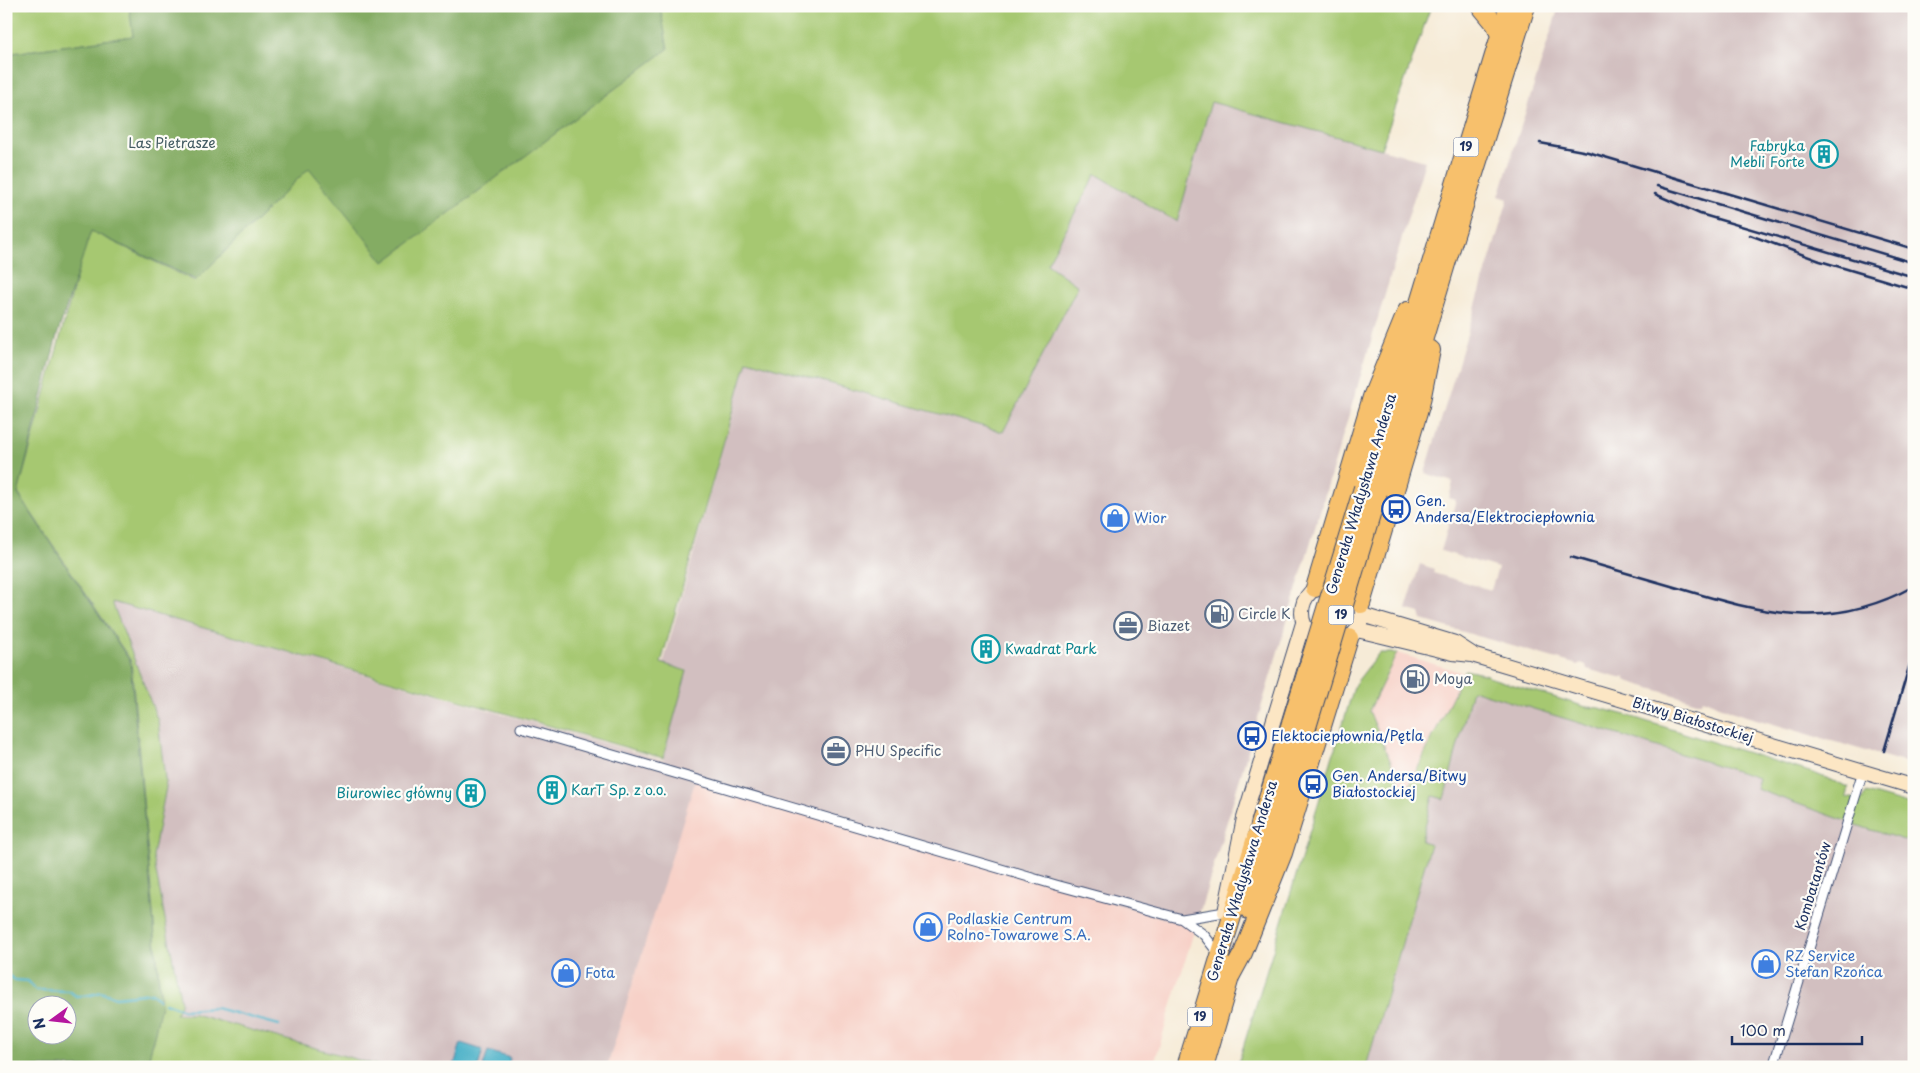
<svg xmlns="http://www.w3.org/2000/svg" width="1920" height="1073" font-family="'Playpen Sans',sans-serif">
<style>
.built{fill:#f7d1c8}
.industrial{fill:#d2bfc0}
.green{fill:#a6c871;stroke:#607c68}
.forest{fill:#84ac63;stroke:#506e60;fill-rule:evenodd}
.water{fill:#49b0c7;stroke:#327092}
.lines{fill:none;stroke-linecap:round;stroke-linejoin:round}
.stream{stroke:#49b0c7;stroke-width:2.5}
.street-casing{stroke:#3c4b70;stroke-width:11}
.secondary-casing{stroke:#3c4b70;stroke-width:16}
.highway-casing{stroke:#3c4b70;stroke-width:20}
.street{stroke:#fff;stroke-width:9}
.secondary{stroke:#fce6c4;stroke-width:14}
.highway{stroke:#f7c06c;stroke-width:18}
.rail{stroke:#1b2f5e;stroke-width:2.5}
.highway-bridge-casing{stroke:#3c4b70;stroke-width:20;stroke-linecap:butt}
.highway-bridge{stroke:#f7c06c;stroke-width:18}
.labels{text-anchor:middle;stroke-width:4.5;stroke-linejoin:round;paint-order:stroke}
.shield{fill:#fdfcf7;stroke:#5f6c8c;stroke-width:1}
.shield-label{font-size:12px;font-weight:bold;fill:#1b2f5e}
.park-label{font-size:14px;fill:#455d64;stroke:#fdfcf7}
.culture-label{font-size:14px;fill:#0d838f;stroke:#fdfcf7;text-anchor:end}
.street-label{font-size:14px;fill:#1b2f5e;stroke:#fdfcf7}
.transit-label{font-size:14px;fill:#164399;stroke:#fdfcf7;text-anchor:start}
.shop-label{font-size:14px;fill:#366cbe;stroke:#fdfcf7;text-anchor:start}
.service-label{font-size:14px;fill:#4e5e75;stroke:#fdfcf7;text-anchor:start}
</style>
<rect width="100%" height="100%" fill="#fdfcf7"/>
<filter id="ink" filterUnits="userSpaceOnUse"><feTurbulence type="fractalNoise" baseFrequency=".02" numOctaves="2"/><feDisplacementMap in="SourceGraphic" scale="10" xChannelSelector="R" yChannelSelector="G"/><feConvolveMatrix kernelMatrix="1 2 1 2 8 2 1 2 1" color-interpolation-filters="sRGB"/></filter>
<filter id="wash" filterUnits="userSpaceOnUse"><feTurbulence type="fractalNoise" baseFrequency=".0096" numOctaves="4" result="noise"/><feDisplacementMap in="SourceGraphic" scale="20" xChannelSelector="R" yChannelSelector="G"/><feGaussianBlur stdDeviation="1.12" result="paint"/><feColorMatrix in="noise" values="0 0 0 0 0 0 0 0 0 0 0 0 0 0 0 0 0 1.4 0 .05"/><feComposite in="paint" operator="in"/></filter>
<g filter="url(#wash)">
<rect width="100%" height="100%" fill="#f6ebd7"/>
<path class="built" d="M 1397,653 L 1464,673 L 1405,796 L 1369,711 Z
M 696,775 L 1195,928 L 1153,1067 L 607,1067 Z"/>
<path class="industrial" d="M 1559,6 L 1914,6 L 1914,765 L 1739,714 L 1702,699 L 1701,702 L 1697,702 L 1630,682 L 1626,680 L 1626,676 L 1619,678 L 1587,669 L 1586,665 L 1581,663 L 1578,665 L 1422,620 L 1420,613 L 1406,609 L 1420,564 L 1434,569 L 1433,573 L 1491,590 L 1498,568 L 1441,551 L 1456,500 L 1449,498 L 1453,482 L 1425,473 L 1508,199 L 1499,196 Z
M 1211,102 L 1425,161 L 1195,928 L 697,775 L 607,1067 L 384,1067 L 194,1014 L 176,1014 L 181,1002 L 153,856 L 166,787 L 158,721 L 112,602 L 663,760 L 687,670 L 663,664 L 747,360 L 1003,432 L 1078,286 L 1047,264 L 1097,173 L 1177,222 Z
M 1472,690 L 1759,778 L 1757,789 L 1868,829 L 1914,843 L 1914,1067 L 1366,1067 L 1431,844 L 1421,841 L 1433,796 L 1444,799 Z"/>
<path class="green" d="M 6,6 L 129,6 L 134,36 L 6,54 Z
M 659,6 L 1431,6 L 1381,149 L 1211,102 L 1177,222 L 1096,174 L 1047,264 L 1078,286 L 1003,432 L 747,360 L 661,663 L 687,671 L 663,758 L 112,602 L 158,721 L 166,787 L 153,856 L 181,1002 L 176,1014 L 194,1014 L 384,1067 L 147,1067 L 161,1004 L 131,661 L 18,493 L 89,230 L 195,281 L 309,168 Z
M 1379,653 L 1397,653 L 1369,711 L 1405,795 L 1465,670 L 1488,675 L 1488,677 L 1586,707 L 1599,708 L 1629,716 L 1816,774 L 1848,787 L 1846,797 L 1862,800 L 1866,792 L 1914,806 L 1914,843 L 1868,829 L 1756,789 L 1759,778 L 1472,690 L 1444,799 L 1433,796 L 1421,841 L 1431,844 L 1366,1067 L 1237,1067 L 1355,684 Z"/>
<path class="forest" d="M 129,6 L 660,6 L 668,49 L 384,262 L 309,168 L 196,280 L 91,231 L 57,336 L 18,494 L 130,661 L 161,1005 L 147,1067 L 6,1067 L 6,54 L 133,36 ZM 38,1006 L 68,1006 L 68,1036 L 38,1036 Z"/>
<path class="water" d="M 461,1043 L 483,1050 L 478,1067 L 454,1065 Z
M 488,1051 L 510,1058 L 508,1067 L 483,1067 Z"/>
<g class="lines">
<path class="stream" d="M 6,974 L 15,980 L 28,981 L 36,990 L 69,991 L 76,996 C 82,996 95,995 100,992 L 116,997 L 152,993 L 159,1000
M 165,1003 L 184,1010 L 216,1008 L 279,1025"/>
</g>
</g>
<g filter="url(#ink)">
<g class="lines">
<defs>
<path id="street" d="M 521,728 L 1056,885 L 1182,919 L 1204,935 L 1215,949
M 1182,919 L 1225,912
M 1773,1067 L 1863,771"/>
<path id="secondary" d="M1302 613a30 30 0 1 1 60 0a30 30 0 1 1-60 0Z
M 1362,615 L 1455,643 L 1472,654
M 1357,630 L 1453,653 L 1472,655 L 1914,787
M 1225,912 L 1244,818 L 1303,623"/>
<path id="highway" d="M 1482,8 L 1496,25 L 1500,36
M 1363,488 L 1509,6
M 1378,492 L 1446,264 L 1526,6
M 1315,588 L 1372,397 L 1407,311
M 1361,604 L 1420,406 L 1431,350
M 1250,911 L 1304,737
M 1230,977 L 1243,953 L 1283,853 L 1349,638
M 1186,1067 L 1288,733
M 1204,1067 L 1233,967"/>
</defs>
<use href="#street" class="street-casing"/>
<use href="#secondary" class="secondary-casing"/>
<use href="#highway" class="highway-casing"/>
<use href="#street" class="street"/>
<use href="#secondary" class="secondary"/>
<use href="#highway" class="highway"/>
<path class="rail" d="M 1540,143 L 1588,152 L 1914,249
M 1657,186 L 1914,263
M 1655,194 L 1700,214 L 1914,277
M 1750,235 L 1820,261 L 1914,289
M 1571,557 C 1609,568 1647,579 1685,590 C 1768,615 1833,631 1914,586
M 1884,751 L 1914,650"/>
<defs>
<path id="highway-bridge" d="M 1288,733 L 1363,488
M 1304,737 L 1378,492"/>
</defs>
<use href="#highway-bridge" class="highway-bridge-casing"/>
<use href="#highway-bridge" class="highway-bridge"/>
</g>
</g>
<defs>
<symbol id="building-ring" viewBox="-11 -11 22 22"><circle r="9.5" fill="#fdfcf7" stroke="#0f9aa8" stroke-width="1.5"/><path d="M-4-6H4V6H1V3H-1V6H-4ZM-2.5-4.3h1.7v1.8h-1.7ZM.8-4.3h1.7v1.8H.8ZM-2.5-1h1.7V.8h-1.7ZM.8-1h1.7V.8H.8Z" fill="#0f9aa8"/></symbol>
<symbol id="bus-ring" viewBox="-11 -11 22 22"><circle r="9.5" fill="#fdfcf7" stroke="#1a4fb4" stroke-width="1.5"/><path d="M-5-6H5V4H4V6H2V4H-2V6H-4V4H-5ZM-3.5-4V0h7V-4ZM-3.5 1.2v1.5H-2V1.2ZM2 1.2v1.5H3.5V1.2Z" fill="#1a4fb4"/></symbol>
<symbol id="shop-ring" viewBox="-11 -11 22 22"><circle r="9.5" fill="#fdfcf7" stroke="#3f7fe0" stroke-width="1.5"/><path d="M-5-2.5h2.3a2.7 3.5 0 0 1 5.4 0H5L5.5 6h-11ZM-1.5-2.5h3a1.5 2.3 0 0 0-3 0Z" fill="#3f7fe0"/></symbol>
<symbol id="fuel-ring" viewBox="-11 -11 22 22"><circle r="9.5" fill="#fdfcf7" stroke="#5c6f8a" stroke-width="1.5"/><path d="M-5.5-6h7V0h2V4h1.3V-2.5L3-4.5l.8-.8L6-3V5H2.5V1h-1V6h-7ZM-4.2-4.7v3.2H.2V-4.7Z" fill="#5c6f8a"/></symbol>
<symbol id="office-ring" viewBox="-11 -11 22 22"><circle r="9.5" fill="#fdfcf7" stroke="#5c6f8a" stroke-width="1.5"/><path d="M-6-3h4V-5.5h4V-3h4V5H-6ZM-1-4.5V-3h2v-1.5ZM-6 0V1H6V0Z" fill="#5c6f8a"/></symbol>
</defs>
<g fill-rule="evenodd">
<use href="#building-ring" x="1808" y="138" width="32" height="32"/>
<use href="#bus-ring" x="1380" y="493" width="32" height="32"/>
<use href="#shop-ring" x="1099" y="502" width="32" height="32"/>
<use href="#fuel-ring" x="1203" y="598" width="32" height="32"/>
<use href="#office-ring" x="1112" y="610" width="32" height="32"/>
<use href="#building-ring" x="970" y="633" width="32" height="32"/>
<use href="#fuel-ring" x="1399" y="663" width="32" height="32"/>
<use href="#bus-ring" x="1236" y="720" width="32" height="32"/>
<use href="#office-ring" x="820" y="735" width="32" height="32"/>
<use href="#bus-ring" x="1297" y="768" width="32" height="32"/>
<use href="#building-ring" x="536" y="774" width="32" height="32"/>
<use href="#building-ring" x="455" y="777" width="32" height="32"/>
<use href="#shop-ring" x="912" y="911" width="32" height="32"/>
<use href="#shop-ring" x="1750" y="948" width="32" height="32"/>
<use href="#shop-ring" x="550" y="957" width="32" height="32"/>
</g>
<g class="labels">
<g class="shield">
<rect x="1453.5" y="137.5" width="25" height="19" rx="4"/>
<rect x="1328.5" y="605.5" width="25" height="19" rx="4"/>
<rect x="1187.5" y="1007.5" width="25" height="19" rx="4"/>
</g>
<g class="shield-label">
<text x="1466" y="151">19</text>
<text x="1341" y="619">19</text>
<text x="1200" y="1021">19</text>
</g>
<g class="park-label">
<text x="172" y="148">Las Pietrasze</text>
</g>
<g class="culture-label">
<text x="1805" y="151">Fabryka<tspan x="1805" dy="16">Mebli Forte</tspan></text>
<text x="1005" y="654" text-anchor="start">Kwadrat Park</text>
<text x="571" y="795" text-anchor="start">KarT Sp. z o.o.</text>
<text x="452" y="798">Biurowiec główny</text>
</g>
<g class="street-label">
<text transform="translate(1361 494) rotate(-73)" y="5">Generała Władysława Andersa</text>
<text transform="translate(1693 720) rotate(17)" y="5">Bitwy Białostockiej</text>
<text transform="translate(1242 881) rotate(-73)" y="5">Generała Władysława Andersa</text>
<text transform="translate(1813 886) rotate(-73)" y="5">Kombatantów</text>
</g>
<g class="transit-label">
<text x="1415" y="506">Gen.<tspan x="1415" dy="16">Andersa/Elektrociepłownia</tspan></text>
<text x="1271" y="741">Elektociepłownia/Pętla</text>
<text x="1332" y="781">Gen. Andersa/Bitwy<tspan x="1332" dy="16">Białostockiej</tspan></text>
</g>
<g class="shop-label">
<text x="1134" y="523">Wior</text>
<text x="947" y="924">Podlaskie Centrum<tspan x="947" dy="16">Rolno-Towarowe S.A.</tspan></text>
<text x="1785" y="961">RZ Service<tspan x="1785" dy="16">Stefan Rzońca</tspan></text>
<text x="585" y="978">Fota</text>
</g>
<g class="service-label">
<text x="1238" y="619">Circle K</text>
<text x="1147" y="631">Biazet</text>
<text x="1434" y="684">Moya</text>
<text x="855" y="756">PHU Specific</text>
</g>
</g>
<rect width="1920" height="1073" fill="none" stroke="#fdfcf7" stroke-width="25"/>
<g transform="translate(52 1020) rotate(255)"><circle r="24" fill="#fdfcf7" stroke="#a3aaba"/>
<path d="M0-4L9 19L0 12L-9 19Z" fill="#b5179e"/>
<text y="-8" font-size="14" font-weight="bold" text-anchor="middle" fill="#1b2f5e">N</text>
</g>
<path d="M1732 1036v8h130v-8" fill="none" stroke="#1b2f5e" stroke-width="2.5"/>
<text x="1740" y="1036" font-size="15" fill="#1b2f5e" stroke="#fdfcf7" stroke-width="4" paint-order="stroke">100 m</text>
</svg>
